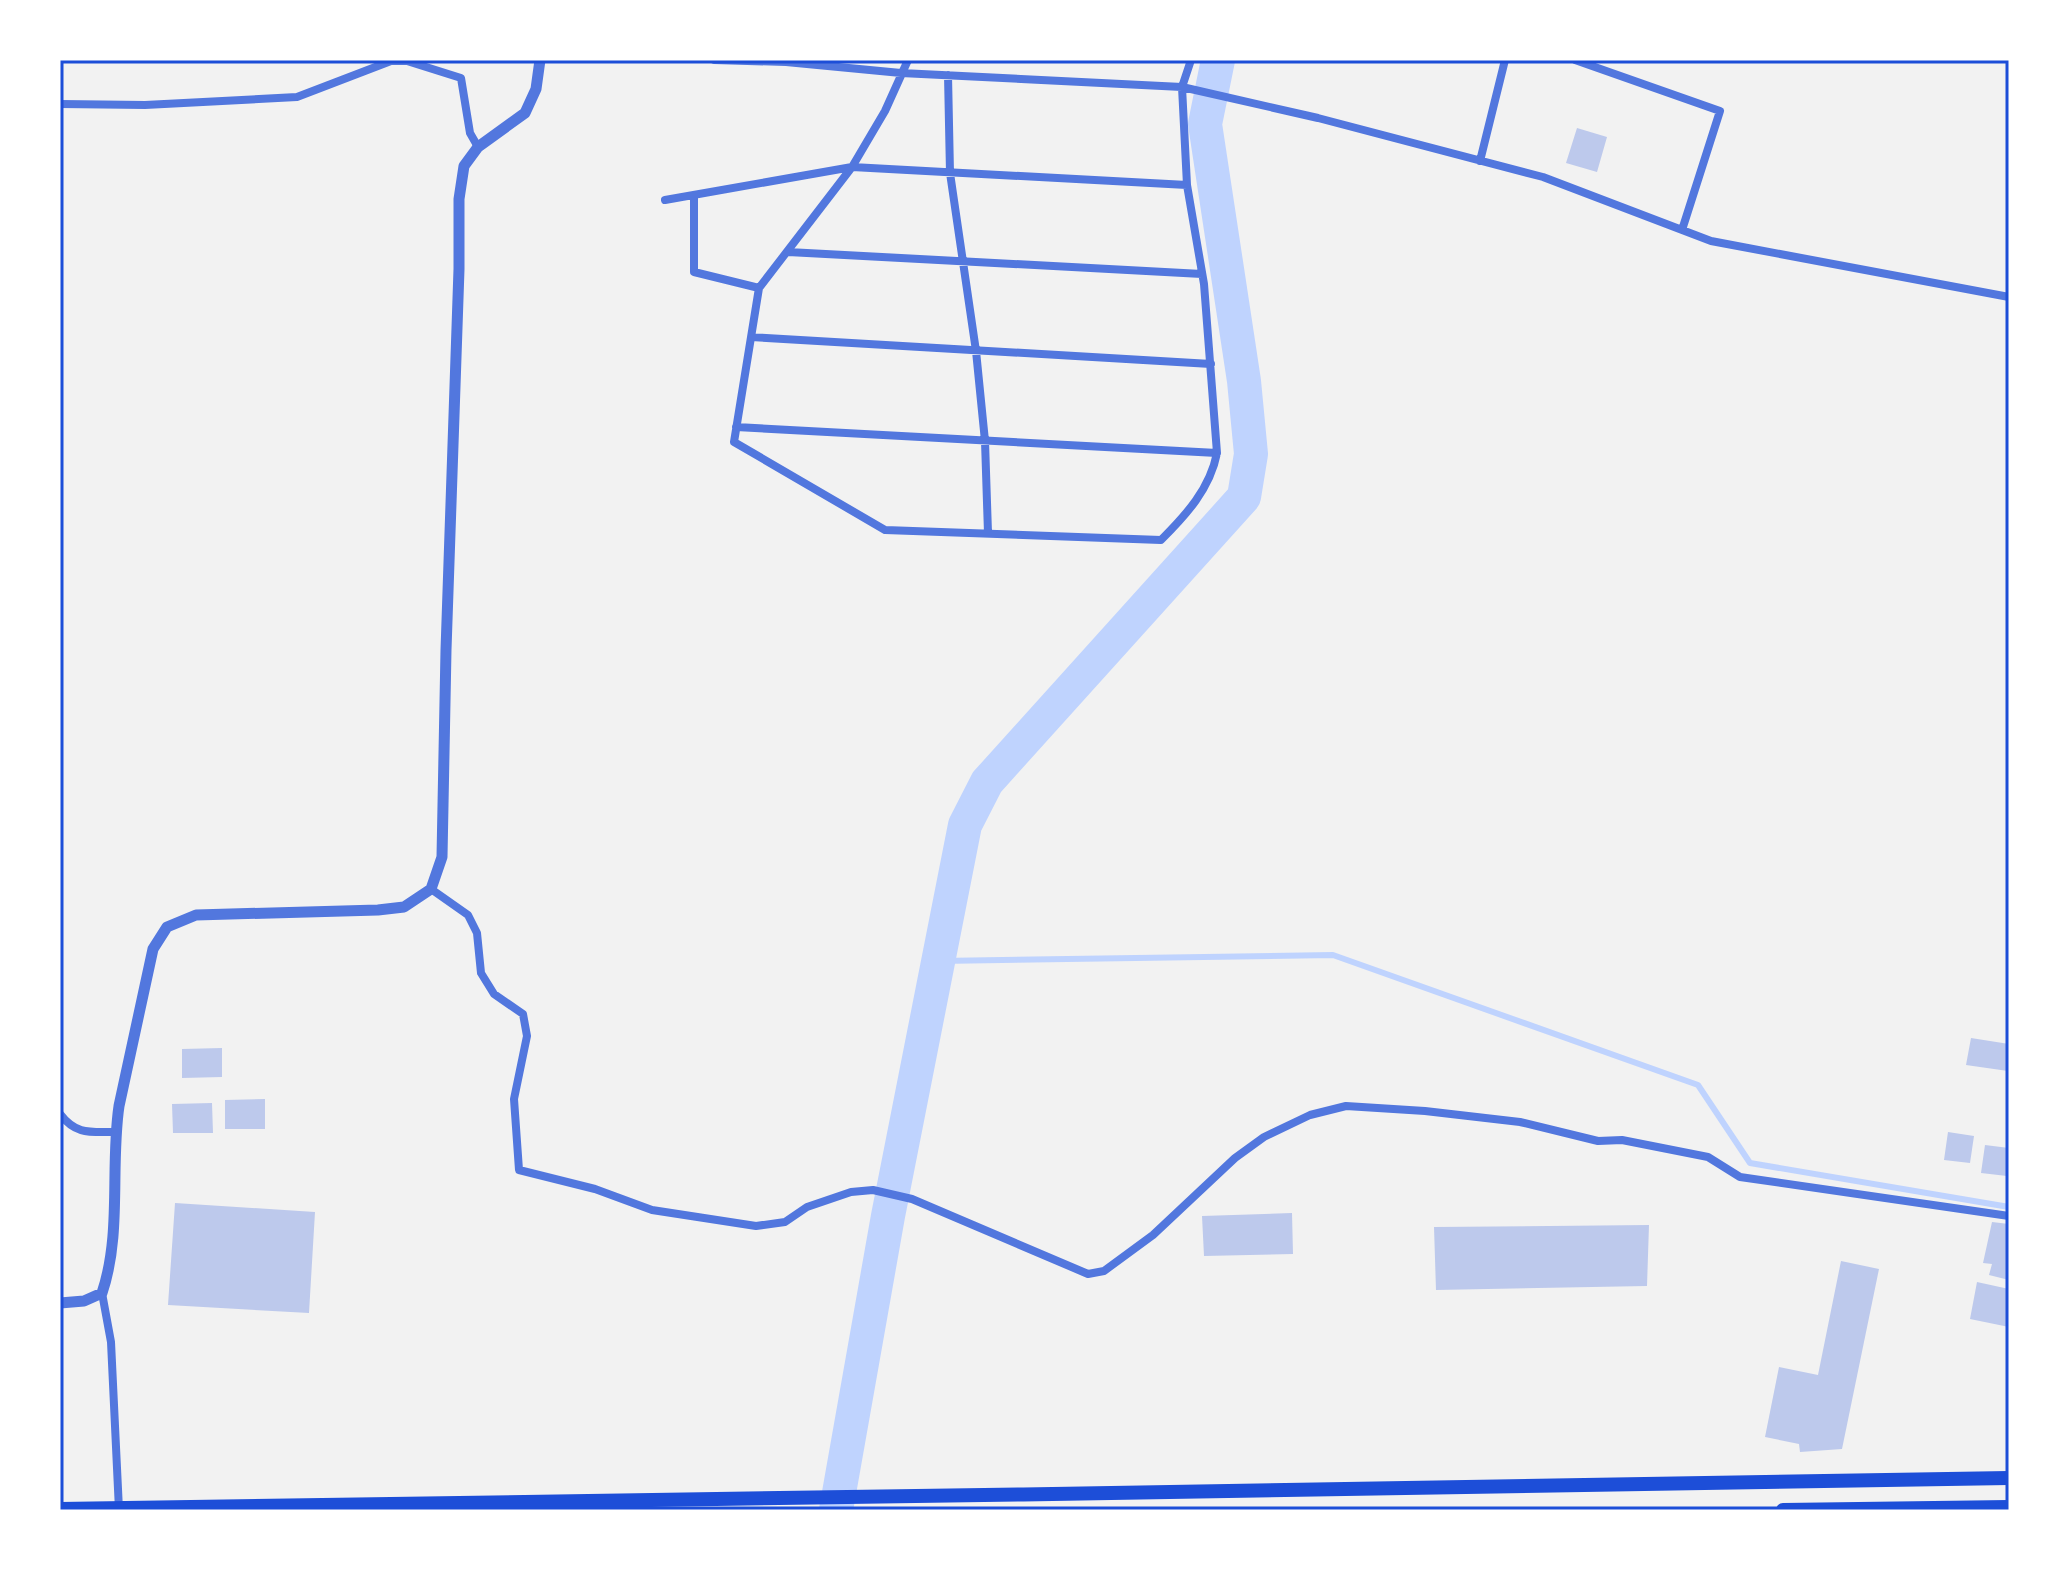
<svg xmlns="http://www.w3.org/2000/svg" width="2069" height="1570" font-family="'Asap Condensed',sans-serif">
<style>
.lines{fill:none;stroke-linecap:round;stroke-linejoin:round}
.stream{stroke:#bfd3fe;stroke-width:6}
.river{stroke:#bfd3fe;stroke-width:34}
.building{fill:#bdc9ec}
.minor{stroke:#5277de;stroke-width:8}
.tertiary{stroke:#5277de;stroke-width:11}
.trunk{stroke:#1d4ed8;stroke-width:14}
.neatline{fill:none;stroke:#1d4ed8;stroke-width:3}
</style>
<rect width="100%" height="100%" fill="#f2f2f2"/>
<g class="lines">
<path class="stream" d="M 939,961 L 1333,955 L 1698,1085 L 1750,1163 L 2009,1207"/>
<path class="river" d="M 836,1510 L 888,1216 L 965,825 L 987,782 L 1244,497 L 1251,454 L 1244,381 L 1205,124 L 1218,60"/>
</g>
<path class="building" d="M 1577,128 L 1607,137 L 1597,172 L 1566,163 Z
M 1971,1038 L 2009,1044 L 2008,1071 L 1966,1065 Z
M 222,1048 L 222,1077 L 182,1078 L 182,1049 Z
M 265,1099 L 265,1129 L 225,1129 L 225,1100 Z
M 212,1103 L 213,1133 L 173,1133 L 172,1104 Z
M 1948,1132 L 1974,1136 L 1970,1163 L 1944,1160 Z
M 1985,1145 L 2009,1148 L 2007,1176 L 1981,1173 Z
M 175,1203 L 315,1212 L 309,1313 L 168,1305 Z
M 1292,1213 L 1293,1254 L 1204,1256 L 1202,1216 Z
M 1992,1222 L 2009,1224 L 2009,1280 L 1989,1275 L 1992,1264 L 1983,1263 Z
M 1649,1225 L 1647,1286 L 1436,1290 L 1434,1227 Z
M 1841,1261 L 1879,1269 L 1842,1449 L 1800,1452 L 1799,1444 L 1765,1437 L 1779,1367 L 1818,1375 Z
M 1977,1282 L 2009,1289 L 2009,1327 L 1970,1319 Z"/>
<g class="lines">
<path class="minor" d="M 714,60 L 786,62 L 901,73 L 1182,87 L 1318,118 L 1543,177 L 1711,241 L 2009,297
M 908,60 L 885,111 L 852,167 L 759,288 L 734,442 L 885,530 L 1161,540 C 1186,515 1210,489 1217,453 L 1204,284 L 1187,185 L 1182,87 L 1191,60
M 1575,60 L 1720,111 L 1682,230
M 948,75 L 950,173 L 976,351 L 985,441 L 988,533
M 60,104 L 145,105 L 297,97 L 391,61 L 407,61 L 461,78 L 470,133 L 478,147
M 1480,161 L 1505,60
M 694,195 L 694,272 L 759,288
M 665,200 L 852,167 L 1187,185
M 788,252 L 1202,274
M 751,337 L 1211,364
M 736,427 L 1217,453
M 431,889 L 468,915 L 477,933 L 481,973 L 494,994 L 523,1014 L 527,1036 L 514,1099 L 519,1170 L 595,1189 L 652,1210 L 756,1226 L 785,1222 L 807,1207 L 851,1192 L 873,1190 L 912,1199 L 1088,1274 L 1104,1271 L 1153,1235 L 1235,1158 L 1264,1137 L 1310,1115 L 1346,1106 L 1425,1111 L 1520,1122 L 1598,1141 L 1622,1140 L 1708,1157 L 1740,1177 L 2009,1216
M 60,1114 C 76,1135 90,1132 115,1132
M 102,1293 L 111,1342 L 119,1510"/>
<path class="tertiary" d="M 60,1303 L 84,1301 L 102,1293 C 122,1234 110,1167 119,1106 L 153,949 L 167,927 L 196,915 L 378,910 L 404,907 L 431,889 L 442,857 L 446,650 L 459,269 L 459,199 L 464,166 L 478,147 L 525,113 L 536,89 L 540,60"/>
<path class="trunk" d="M 60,1509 C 710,1496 1359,1493 2009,1478
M 1783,1510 L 2009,1507"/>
</g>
<rect width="2069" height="1570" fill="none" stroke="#ffffff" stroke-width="124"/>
<rect x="62" y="62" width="1945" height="1446" class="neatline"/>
</svg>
